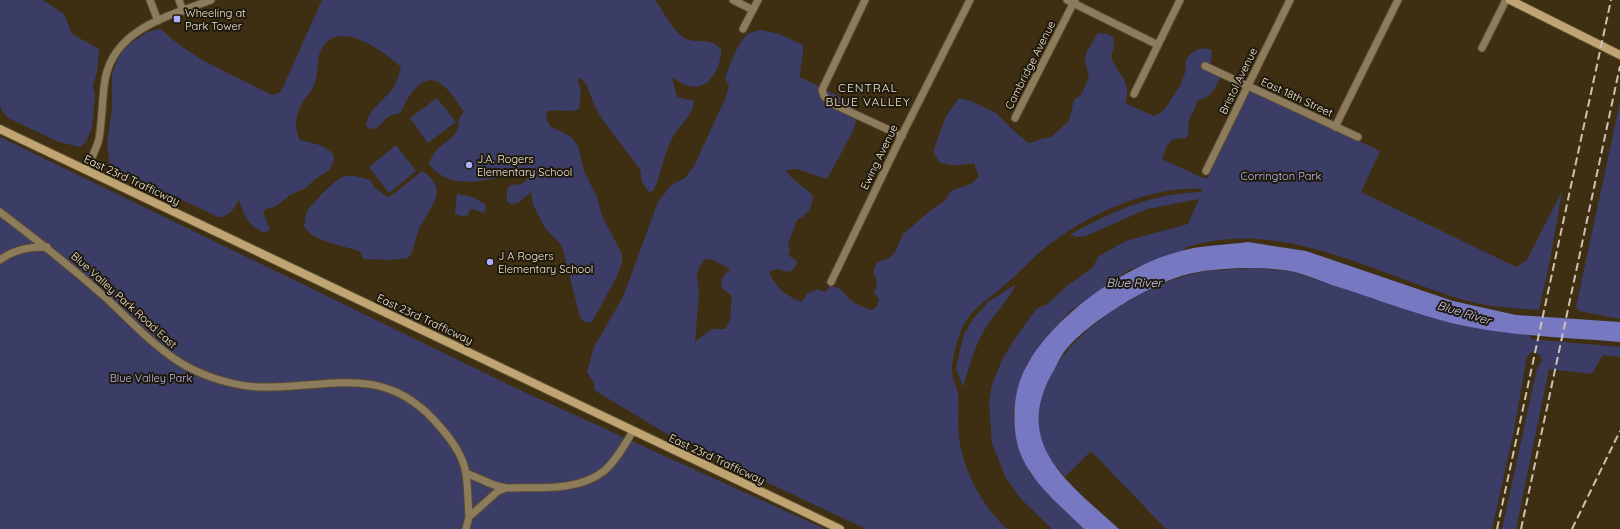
<svg xmlns="http://www.w3.org/2000/svg" width="1620" height="529" font-family="Quicksand,sans-serif">
<style>
.green{fill:#3c3d66;fill-rule:evenodd}
.water{fill:#7678c1}
.lines{fill:none;stroke-linecap:round;stroke-linejoin:round}
.street-casing{stroke:#5a4c31;stroke-width:9}
.secondary-casing{stroke:#5a4c31;stroke-width:10}
.street{stroke:#8d7c5c;stroke-width:7}
.secondary{stroke:#c0a572;stroke-width:8}
.rail{stroke:#cdc2b0;stroke-width:2;stroke-dasharray:8 4;stroke-linecap:butt}
.poi-dot{fill:#acaffb;stroke:#1f190c;stroke-width:1.5}
.labels{text-anchor:middle;stroke-width:4;stroke-linejoin:round;paint-order:stroke}
.poi-label{font-size:11px;fill:#efe5d5;stroke:#1f190c;text-anchor:start}
.street-label{font-size:11px;fill:#efe5d5;stroke:#1f190c}
.park-label{font-size:11px;fill:#b9bdf8;stroke:#1f190c}
.neighbourhood-label{font-size:12px;letter-spacing:1px;fill:#efe5d5;stroke:#1f190c}
.water-label{font-size:12px;font-style:italic;fill:#cbcef6;stroke:#1f190c}
</style>
<rect width="100%" height="100%" fill="#3e2f12"/>
<path class="green" d="M 0,0 L 43,0 L 64,14 L 72,34 L 99,49 L 97,72 L 93,86 L 95,96 L 92,127 L 86,142 L 80,147 L 59,142 L 8,118 L 2,111 L 0,105 Z
M 322,0 L 655,0 C 664,12 675,36 689,40 C 703,43 709,37 721,49 C 722,65 710,91 689,86 C 684,85 678,80 672,78 L 677,97 L 694,101 C 693,115 681,124 674,135 C 663,153 662,174 653,191 L 649,192 L 642,182 L 640,169 L 605,123 L 595,107 L 587,86 L 581,77 L 578,80 L 581,91 L 579,109 C 569,113 559,109 547,111 L 546,118 L 550,126 L 571,137 L 578,146 L 584,171 L 597,197 L 602,216 L 622,254 L 622,263 L 616,278 L 592,322 L 584,322 L 580,317 L 562,246 L 545,228 L 533,205 L 531,192 L 518,203 L 511,204 L 507,201 L 507,189 L 511,185 L 522,184 L 527,180 L 527,174 C 519,173 514,174 506,176 C 478,182 448,189 429,164 C 436,144 447,145 456,132 C 461,124 456,120 464,112 C 458,104 453,94 445,87 C 423,67 409,96 400,113 C 396,115 392,114 388,117 C 381,122 381,128 371,129 L 366,126 C 367,109 387,99 395,85 C 398,80 399,74 401,67 C 383,51 338,17 321,50 C 316,59 319,73 314,85 C 312,91 307,95 304,100 C 296,113 293,127 300,140 C 316,145 320,142 333,154 L 334,161 L 329,170 L 314,180 L 306,188 L 290,195 L 275,207 L 266,209 L 263,213 L 270,229 L 266,233 C 251,229 243,215 239,200 C 234,209 229,217 218,217 L 170,194 L 143,184 L 110,165 L 107,143 L 112,109 L 112,75 L 117,60 L 126,47 L 147,32 L 161,29 C 191,59 234,75 272,95 L 279,93 L 284,85 Z
M 762,30 L 779,34 L 803,45 C 804,56 800,66 800,77 L 854,104 L 857,116 L 854,129 L 827,179 L 797,169 L 786,170 C 792,182 805,186 813,196 C 812,209 808,214 797,220 L 788,244 L 790,250 L 788,255 L 797,261 L 796,266 L 790,272 L 777,269 L 769,272 C 776,288 786,296 802,302 L 807,294 L 817,289 L 825,292 L 830,286 L 839,288 C 852,301 853,304 872,310 L 877,306 L 879,300 L 874,292 C 878,283 878,280 873,272 L 877,262 L 887,259 L 894,254 L 903,234 L 931,210 L 945,201 L 951,191 L 971,184 L 979,177 L 974,163 C 959,165 954,167 939,162 L 933,152 L 946,116 L 959,98 L 971,101 L 996,113 L 1014,131 L 1028,143 C 1037,142 1041,137 1050,138 L 1069,121 L 1074,100 L 1081,95 L 1089,78 L 1085,60 L 1086,53 L 1098,33 L 1108,34 L 1113,37 L 1114,46 L 1111,56 C 1117,75 1133,81 1125,103 L 1154,116 L 1162,112 L 1167,106 L 1181,84 L 1186,70 L 1185,61 C 1192,51 1201,46 1212,50 L 1211,64 L 1220,78 C 1215,90 1210,97 1197,101 C 1195,113 1185,119 1189,132 L 1186,138 L 1173,139 L 1166,147 L 1162,159 L 1201,177 L 1207,179 L 1246,95 L 1250,91 L 1254,91 L 1380,151 L 1361,192 L 1516,267 L 1527,260 L 1562,191 L 1550,260 L 1539,310 C 1513,308 1486,307 1461,299 C 1385,277 1312,234 1230,239 C 1215,240 1200,243 1186,247 L 1184,250 L 1129,270 L 1069,312 L 1041,344 L 1026,365 L 1013,413 L 1016,430 L 1030,473 L 1084,529 L 1052,529 L 1021,499 L 1006,478 L 992,444 L 989,402 L 992,385 L 1002,360 L 1016,337 L 1037,308 L 1046,305 L 1067,286 L 1092,268 L 1099,256 L 1126,241 L 1188,224 L 1199,199 L 1147,209 L 1086,236 L 1076,237 L 1071,234 C 1115,210 1151,194 1201,192 L 1203,189 C 1151,185 1085,215 1045,248 C 1031,259 1020,272 1007,283 C 992,297 975,305 964,324 C 959,333 951,361 952,371 C 952,379 957,387 958,394 C 959,408 957,423 959,437 C 963,471 982,506 1007,529 L 866,529 L 677,440 L 594,390 L 594,383 L 587,372 L 594,347 L 623,297 L 658,202 L 671,185 L 685,178 L 694,166 L 726,97 L 729,85 L 725,78 C 730,66 738,39 750,33 C 753,31 759,31 762,30 ZM 711,259 L 730,269 L 722,278 L 721,287 L 732,296 L 730,320 L 725,329 L 711,329 L 695,342 L 699,292 L 697,278 L 698,270 L 704,260 Z
M 437,98 L 456,122 L 428,143 L 410,118 Z
M 1620,102 L 1620,319 L 1579,311 L 1576,307 Z
M 0,137 L 520,390 L 825,529 L 0,529 Z
M 396,145 L 416,171 L 389,193 L 369,167 Z
M 422,171 C 454,191 425,211 418,232 C 414,242 415,250 408,258 L 390,260 L 364,259 L 359,251 C 343,246 312,241 304,226 C 305,222 305,218 306,214 C 309,206 337,177 345,176 C 354,175 362,178 370,180 L 375,188 L 387,197 L 394,194 Z
M 457,194 L 473,197 L 486,205 L 484,213 L 472,209 L 469,211 L 467,217 L 455,214 Z
M 1252,268 L 1290,271 L 1441,320 L 1495,331 L 1530,334 L 1531,339 L 1620,347 L 1620,357 L 1603,355 L 1592,374 L 1549,369 L 1516,529 L 1502,529 L 1537,368 L 1542,360 L 1539,354 L 1532,352 L 1527,357 L 1513,435 L 1492,529 L 1166,529 L 1091,451 L 1065,477 C 1059,469 1049,460 1045,451 C 1039,441 1038,427 1038,416 C 1042,347 1131,290 1192,274 C 1210,269 1233,270 1252,268 Z
M 1016,284 C 1008,301 995,313 985,329 C 974,347 969,368 963,387 L 956,368 L 964,334 L 973,319 L 988,302 Z"/>
<path class="water" d="M 1248,242 L 1306,251 L 1453,301 L 1516,315 L 1620,322 L 1620,342 C 1560,337 1498,336 1440,320 C 1404,310 1368,296 1332,285 C 1319,280 1304,274 1290,271 C 1263,266 1221,268 1193,273 C 1156,280 1087,322 1064,352 C 1060,358 1057,364 1054,370 C 1010,444 1069,483 1119,529 L 1084,529 C 1061,506 1030,482 1019,450 C 1011,423 1013,389 1027,365 C 1055,314 1128,263 1185,250 C 1205,245 1227,245 1248,242 Z"/>
<g class="lines">
<defs>
<path id="street" d="M 150,0 L 158,21
M 179,0 L 183,11
M 733,0 L 753,10
M 865,0 L 822,90 L 824,96 L 831,103 L 902,136
M 1067,0 L 1158,45
M 743,29 L 758,0
M 1482,48 L 1506,0
M 1205,66 L 1358,137
M 1134,94 L 1180,0
M 1015,118 L 1075,0
M 1335,127 L 1398,0
M 86,170 C 91,160 96,150 99,139 C 102,121 102,104 104,87 C 109,30 166,17 211,0
M 1206,171 L 1290,0
M 0,212 C 36,239 71,267 105,297 C 131,321 156,349 186,366 C 208,378 238,387 263,387 C 328,388 381,364 433,419 C 447,434 463,453 466,474 C 468,487 468,503 469,517
M 0,260 C 15,249 29,247 47,247
M 831,282 L 900,139 L 970,0
M 466,473 L 494,485 L 506,488
M 466,529 L 469,517 L 498,491 L 506,488 C 537,487 578,492 604,471 C 616,461 625,444 633,431"/>
<path id="secondary" d="M 1510,0 L 1620,55
M 0,129 L 840,529"/>
</defs>
<use href="#street" class="street-casing"/>
<use href="#secondary" class="secondary-casing"/>
<use href="#street" class="street"/>
<use href="#secondary" class="secondary"/>
<path class="rail" d="M 1497,529 L 1611,0
M 1521,529 L 1620,66
M 1572,529 L 1620,431"/>
</g>
<g class="poi-dot">
<rect x="173" y="15" width="8" height="8" rx="2"/>
<circle cx="469" cy="165" r="4"/>
<circle cx="490" cy="262" r="4"/>
</g>
<g class="labels">
<g class="poi-label">
<text x="185" y="17">Wheeling at<tspan x="185" dy="13">Park Tower</tspan></text>
<text x="477" y="163">J.A. Rogers<tspan x="477" dy="13">Elementary School</tspan></text>
<text x="498" y="260">J A Rogers<tspan x="498" dy="13">Elementary School</tspan></text>
</g>
<g class="street-label">
<text transform="translate(1030 65) rotate(-63)" y="4">Cambridge Avenue</text>
<text transform="translate(1238 81) rotate(-64)" y="4">Bristol Avenue</text>
<text transform="translate(1297 97) rotate(25)" y="4">East 18th Street</text>
<text transform="translate(879 157) rotate(-64)" y="4">Ewing Avenue</text>
<text transform="translate(132 180) rotate(25)" y="4">East 23rd Trafficway</text>
<text transform="translate(124 300) rotate(42)" y="4">Blue Valley Park Road East</text>
<text transform="translate(425 319) rotate(25)" y="4">East 23rd Trafficway</text>
<text transform="translate(717 459) rotate(25)" y="4">East 23rd Trafficway</text>
</g>
<g class="park-label">
<text x="1281" y="180">Corrington Park</text>
<text x="151" y="382">Blue Valley Park</text>
</g>
<g class="neighbourhood-label">
<text x="868" y="92">CENTRAL<tspan x="868" dy="14">BLUE VALLEY</tspan></text>
</g>
<g class="water-label">
<text x="1134" y="287">Blue River</text>
<text transform="translate(1464 313) rotate(17)" y="4">Blue River</text>
</g>
</g>
</svg>
